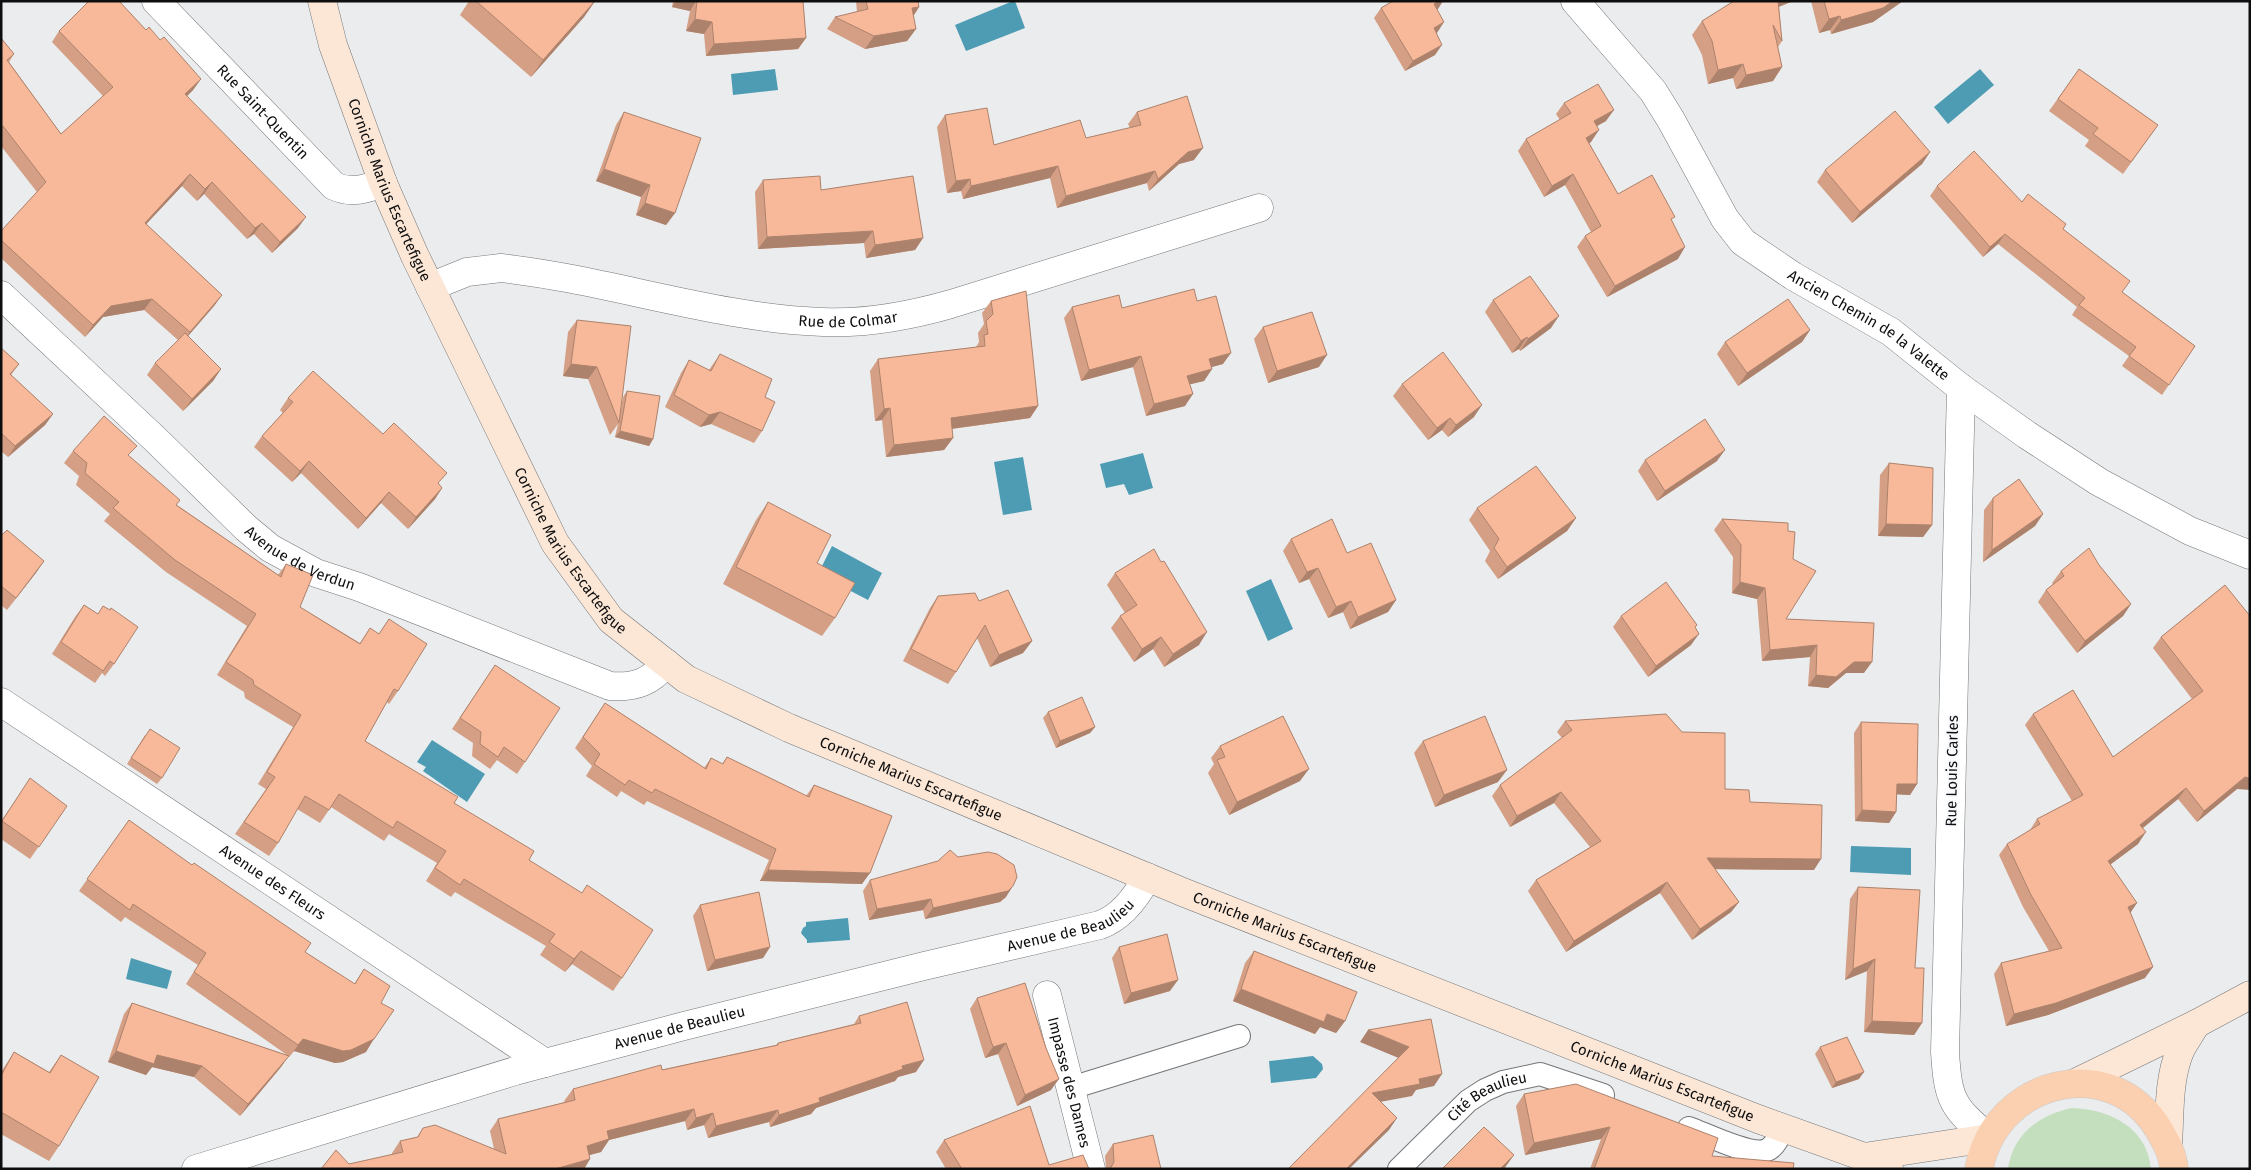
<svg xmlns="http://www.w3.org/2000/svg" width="2251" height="1170" font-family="'Fira Sans',sans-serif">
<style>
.green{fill:#c3dfbe}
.water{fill:#4d9cb3}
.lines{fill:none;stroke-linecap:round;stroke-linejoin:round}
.lane-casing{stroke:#747678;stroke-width:24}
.street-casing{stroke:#747678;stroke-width:29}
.secondary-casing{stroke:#747678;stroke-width:29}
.primary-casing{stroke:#cacaca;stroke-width:29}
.lane{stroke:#fff;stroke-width:22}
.street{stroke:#fff;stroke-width:28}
.secondary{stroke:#fce7d7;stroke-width:28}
.primary{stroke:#fad0b0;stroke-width:28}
.wall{fill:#d49f84}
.shaded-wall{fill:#ad826c}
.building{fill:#f7b99a;stroke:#ad826c}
.labels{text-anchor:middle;stroke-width:4;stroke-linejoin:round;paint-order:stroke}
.street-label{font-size:15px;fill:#0e0e0f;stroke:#f7f9fc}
</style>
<rect width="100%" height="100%" fill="#eaecee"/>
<path class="green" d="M 2072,1108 C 2109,1109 2147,1127 2151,1169 L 2008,1169 C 2013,1134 2039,1115 2072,1108 Z"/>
<path class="water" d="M 1013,1 L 1015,1 L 1025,28 L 966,51 L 955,25 Z
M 775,69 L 778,90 L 733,95 L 731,74 Z
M 1980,69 L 1994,85 L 1948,124 L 1934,107 Z
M 1143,453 L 1153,488 L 1129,495 L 1124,484 L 1106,488 L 1100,464 Z
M 1023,457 L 1032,510 L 1003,515 L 994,462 Z
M 832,546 L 882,573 L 868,600 L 818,574 Z
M 1271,579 L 1293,629 L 1268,641 L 1246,591 Z
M 432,740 L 485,774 L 467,802 L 423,771 L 426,767 L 417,762 Z
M 1851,846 L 1911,848 L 1911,875 L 1850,872 Z
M 848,918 L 850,940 L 807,943 L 807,940 L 801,933 L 803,928 L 806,926 L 806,922 Z
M 131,958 L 172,971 L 167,989 L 126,979 Z
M 1313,1056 L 1322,1064 L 1323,1069 L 1316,1078 L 1271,1083 L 1269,1061 Z"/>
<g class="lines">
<defs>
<g id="lane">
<path d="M 1071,1088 L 1239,1036"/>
<path d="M 1689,1128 C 1706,1134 1751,1157 1767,1150 C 1776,1146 1779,1136 1782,1128"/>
<path id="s1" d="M 1399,1169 L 1468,1101 L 1485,1090 L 1503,1082 L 1540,1074 L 1603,1095"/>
</g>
<g id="street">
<path id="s2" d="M 156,1 L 334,186 C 351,194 366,189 383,183"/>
<path id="s3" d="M 1575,1 L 1653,91 L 1671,120 L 1725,219 L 1743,242 L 1793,276 L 1891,332 L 1961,388 L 2027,435 L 2099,482 L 2190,531 L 2250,555"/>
<path id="s4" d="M 430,287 L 467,272 L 501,268 C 609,280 714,318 823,322 C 867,324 909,316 951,304 L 1259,208"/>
<path id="s5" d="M 1,295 L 155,439 L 246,528 L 270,548 L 316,573 L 359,587 L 610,686 C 635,688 651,682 666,663"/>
<path d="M 1961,388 L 1945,1052 C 1948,1100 1952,1107 1989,1138"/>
<path id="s6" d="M 1,702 L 545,1063"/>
<path id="s7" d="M 1047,995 L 1091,1169"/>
<path id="s8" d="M 196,1169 L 515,1071 L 684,1026 L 924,966 L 1100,925 C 1122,917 1136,898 1147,877"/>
</g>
<g id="secondary">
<path id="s9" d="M 322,1 L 333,45 L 383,183 L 415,256 L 555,543 L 611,620 L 686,679 L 789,728 L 1185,893 L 1758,1119 L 1864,1157 L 1889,1169"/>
<path d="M 2075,1083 L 2196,1024 L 2250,995"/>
<path d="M 2168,1145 C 2170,1114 2168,1080 2180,1051 C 2184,1042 2191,1033 2196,1024"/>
<path d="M 1864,1157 L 1989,1138"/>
</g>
<path id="primary" d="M 1979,1169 C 1995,1080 2111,1050 2159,1130 C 2166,1142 2173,1154 2174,1169"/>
</defs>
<use href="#lane" class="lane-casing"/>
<use href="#street" class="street-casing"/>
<use href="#secondary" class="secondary-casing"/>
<use href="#primary" class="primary-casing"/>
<use href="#lane" class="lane"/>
<use href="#street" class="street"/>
<use href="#secondary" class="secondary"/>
<use href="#primary" class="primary"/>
</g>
<path class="wall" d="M 469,1 L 595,1 L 584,17 L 531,77 L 460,15 Z
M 673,1 L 803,1 L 806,38 L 798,49 L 706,56 L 704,34 L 686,31 L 690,11 L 672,7 Z
M 856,1 L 918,1 L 919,7 L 913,16 L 916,29 L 907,41 L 865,49 L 827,29 L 835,17 L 857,12 Z
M 1393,1 L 1443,1 L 1437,9 L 1435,55 L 1405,71 L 1374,18 L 1381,8 Z
M 1734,1 L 1793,1 L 1779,7 L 1782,41 L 1778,47 L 1782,67 L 1773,81 L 1736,89 L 1733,78 L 1708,84 L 1702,55 L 1692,35 L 1702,21 Z
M 1811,1 L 1903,1 L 1873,22 L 1831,34 L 1830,30 L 1819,33 Z
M 146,30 L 160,40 L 201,79 L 193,90 L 187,96 L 298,228 L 272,253 L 254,234 L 247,239 L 204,194 L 197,201 L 182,186 L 146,224 L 222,295 L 214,306 L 188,336 L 221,369 L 213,381 L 183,411 L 147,375 L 155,363 L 178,340 L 144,310 L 103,317 L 85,337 L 1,258 L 1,231 L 37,192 L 1,146 L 1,38 L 14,54 L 9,62 L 61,134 L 103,96 L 52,42 L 59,31 Z
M 2079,69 L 2158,125 L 2123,174 L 2085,146 L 2089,140 L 2049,111 Z
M 1564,103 L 1606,121 L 1597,126 L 1591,142 L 1589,143 L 1618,194 L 1672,221 L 1678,259 L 1607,297 L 1577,247 L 1585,236 L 1591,232 L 1565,185 L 1544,197 L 1518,151 L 1526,139 L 1560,120 L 1556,114 Z
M 624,112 L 675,213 L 666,225 L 636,215 L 641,197 L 596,181 L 616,125 Z
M 1137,112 L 1194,160 L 1179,164 L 1149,191 L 1147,183 L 1057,208 L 1050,178 L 963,199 L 961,191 L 947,193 L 937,127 L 945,115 L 994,145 L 1086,138 L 1130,128 L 1128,124 Z
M 1930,152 L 1922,164 L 1852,223 L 1817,182 L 1825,170 Z
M 763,180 L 821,190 L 923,238 L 915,250 L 866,258 L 864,243 L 758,249 L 755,192 Z
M 1937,186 L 2022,202 L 2063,229 L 2122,292 L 2195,346 L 2162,395 L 2122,366 L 2129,356 L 2072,315 L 2077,307 L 1998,244 L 1983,257 L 1930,196 Z
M 1493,300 L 1551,328 L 1520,351 L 1519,349 L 1512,353 L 1485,312 Z
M 991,301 L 1038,406 L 1030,418 L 952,429 L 953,438 L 944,450 L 886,457 L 882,420 L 875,421 L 870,371 L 878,359 L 976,347 L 979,342 L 978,333 L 984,324 L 982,313 Z
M 1197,301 L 1223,364 L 1211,367 L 1212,369 L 1204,381 L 1190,384 L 1185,406 L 1146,416 L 1133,367 L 1081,381 L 1064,318 L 1072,307 L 1122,308 Z
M 577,320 L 620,414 L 623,397 L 627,391 L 653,439 L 649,446 L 615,437 L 618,424 L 610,435 L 588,379 L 563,376 L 568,332 Z
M 1263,327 L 1319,367 L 1268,383 L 1254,339 Z
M 1810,330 L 1802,342 L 1738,386 L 1717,354 L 1725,342 Z
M 1,348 L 19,364 L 11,375 L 53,414 L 45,425 L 8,457 L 1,451 Z
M 720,354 L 765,397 L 762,431 L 754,443 L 711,424 L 700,427 L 665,407 L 681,373 L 689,360 L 709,370 Z
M 1402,384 L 1474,417 L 1448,437 L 1442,430 L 1428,440 L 1393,396 Z
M 288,398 L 439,484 L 442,488 L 435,499 L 408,529 L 381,503 L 358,529 L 301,473 L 292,482 L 254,447 L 262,436 L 283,413 L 280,410 Z
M 73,451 L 129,456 L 177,505 L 278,575 L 286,564 L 300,607 L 360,643 L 370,628 L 379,634 L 389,619 L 398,691 L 389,704 L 387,702 L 365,741 L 454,803 L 529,860 L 622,978 L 613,991 L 572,964 L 565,972 L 540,955 L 546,946 L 455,892 L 451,897 L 426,881 L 437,863 L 389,834 L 384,841 L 331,807 L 320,823 L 297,809 L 278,843 L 269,856 L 235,834 L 266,789 L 258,784 L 293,727 L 245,698 L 244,692 L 217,675 L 247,626 L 166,572 L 104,521 L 110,514 L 76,485 L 79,476 L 64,463 Z
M 1645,460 L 1717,461 L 1657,501 L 1638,471 Z
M 1889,463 L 1932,525 L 1923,537 L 1878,536 L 1880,475 Z
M 1993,498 L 2043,514 L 2035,526 L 1983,562 L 1984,510 Z
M 768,502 L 817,563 L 835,618 L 822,636 L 723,584 L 756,520 Z
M 1477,508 L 1576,518 L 1567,531 L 1498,579 L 1485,561 L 1490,551 L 1469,520 Z
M 1722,519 L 1788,523 L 1786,619 L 1864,673 L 1846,673 L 1828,688 L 1808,686 L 1810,657 L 1762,661 L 1757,599 L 1732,593 L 1733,557 L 1714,530 Z
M 1,536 L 44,561 L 7,610 L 1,605 Z
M 1291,539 L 1347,553 L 1396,600 L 1388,612 L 1350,629 L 1343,612 L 1328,618 L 1309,579 L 1299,583 L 1283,551 Z
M 1161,562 L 1199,645 L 1164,667 L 1153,649 L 1134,662 L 1111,628 L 1120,616 L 1125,613 L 1107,585 L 1115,573 Z
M 2099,565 L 2131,604 L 2123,616 L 2077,653 L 2038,602 L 2046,590 L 2053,584 L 2052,583 L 2061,571 Z
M 2225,585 L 2237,789 L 2197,822 L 2178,799 L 2143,828 L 2138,844 L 2110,865 L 2130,912 L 2145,978 L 2048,1015 L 2006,1026 L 1994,974 L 2001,963 L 2049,951 L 2023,907 L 1999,855 L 2007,844 L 2030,830 L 2037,819 L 2072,801 L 2025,725 L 2033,714 L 2113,757 L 2192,699 L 2153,648 L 2161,637 Z
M 938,596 L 979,601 L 1032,641 L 1023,653 L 990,667 L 977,638 L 956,672 L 948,684 L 903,661 L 930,608 Z
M 84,605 L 97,614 L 110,610 L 111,608 L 114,664 L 105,676 L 102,673 L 95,683 L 52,654 L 75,617 Z
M 1621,616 L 1695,628 L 1691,645 L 1648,677 L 1613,627 Z
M 495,665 L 525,762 L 517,774 L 497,760 L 490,769 L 472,756 L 473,743 L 452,729 Z
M 605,703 L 704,768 L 711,758 L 722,764 L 727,757 L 806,796 L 814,785 L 862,884 L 760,881 L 769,860 L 647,801 L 644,805 L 621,791 L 617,797 L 586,776 L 592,766 L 575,748 Z
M 1048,712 L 1095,727 L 1090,733 L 1056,748 L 1043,718 Z
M 1565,721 L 1725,789 L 1750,802 L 1814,870 L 1715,869 L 1739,902 L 1731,912 L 1692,940 L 1660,893 L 1566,952 L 1528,891 L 1536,880 L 1590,847 L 1554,803 L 1510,827 L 1492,796 L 1500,785 L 1562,738 L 1557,732 Z
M 1861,722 L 1917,784 L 1910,795 L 1897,794 L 1896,812 L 1889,823 L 1855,821 L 1854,733 Z
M 145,735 L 162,778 L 157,784 L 127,764 Z
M 1423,741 L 1498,782 L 1435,807 L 1414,753 Z
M 1220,746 L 1300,781 L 1229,815 L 1208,773 L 1214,764 L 1211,758 Z
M 22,791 L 67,806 L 30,859 L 1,839 L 1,821 Z
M 129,820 L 305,952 L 354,984 L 364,969 L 381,1003 L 366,1052 L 343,1062 L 335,1063 L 294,1051 L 289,1057 L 288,1056 L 281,1067 L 240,1116 L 194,1077 L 152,1067 L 146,1075 L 108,1062 L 124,1014 L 132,1003 L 287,1055 L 186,984 L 198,965 L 125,917 L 121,922 L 79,891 Z
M 870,880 L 1006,897 L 1000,902 L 925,919 L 923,910 L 869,920 L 863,891 Z
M 1858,887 L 1915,968 L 1922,1023 L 1914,1035 L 1864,1032 L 1867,971 L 1845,980 L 1850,899 Z
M 700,905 L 770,947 L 763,958 L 707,971 L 693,916 Z
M 1119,947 L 1170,991 L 1124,1004 L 1112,958 Z
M 1254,951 L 1345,1021 L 1336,1033 L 1320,1027 L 1315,1034 L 1233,1001 L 1245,963 Z
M 977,998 L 1051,1090 L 1017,1106 L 998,1054 L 985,1058 L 970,1009 Z
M 859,1016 L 916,1072 L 898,1077 L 895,1081 L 816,1108 L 811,1114 L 770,1127 L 769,1122 L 708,1138 L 704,1125 L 687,1130 L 685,1121 L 609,1140 L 601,1152 L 589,1155 L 590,1159 L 584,1169 L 321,1169 L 349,1164 L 392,1155 L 392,1153 L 400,1141 L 417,1137 L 423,1128 L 494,1149 L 490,1131 L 498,1119 L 565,1102 L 564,1101 L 573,1089 L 776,1045 L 778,1043 L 854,1024 Z
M 1820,1047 L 1859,1079 L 1832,1088 L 1815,1054 Z
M 14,1052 L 49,1072 L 61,1055 L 59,1146 L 49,1161 L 1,1134 L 1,1072 Z
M 1524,1094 L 1712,1156 L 1793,1169 L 1590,1169 L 1601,1139 L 1525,1155 L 1516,1106 Z
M 944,1140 L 1049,1165 L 1089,1169 L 946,1169 L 936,1152 Z
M 1113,1144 L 1161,1169 L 1106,1169 L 1105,1156 Z"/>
<path class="shaded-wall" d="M 595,1 L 584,17 L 531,77 L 543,60 Z
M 676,1 L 696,1 L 690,11 L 672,7 Z
M 1439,1 L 1443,1 L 1438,9 L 1427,15 L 1434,4 Z
M 1775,1 L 1793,1 L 1768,11 Z
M 1893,1 L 1903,1 L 1873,22 L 1831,34 L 1841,20 Z
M 919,7 L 911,20 L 912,8 Z
M 1840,16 L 1830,30 L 1819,33 L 1829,19 Z
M 695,19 L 712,22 L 704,34 L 686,31 Z
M 1444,22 L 1437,33 L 1427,39 L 1434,28 Z
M 916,29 L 907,41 L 865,49 L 874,36 Z
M 806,38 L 798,49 L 706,56 L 714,44 Z
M 1442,45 L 1435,55 L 1405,71 L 1413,61 Z
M 1743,64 L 1733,78 L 1708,84 L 1718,70 Z
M 1782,67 L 1773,81 L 1736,89 L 1746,75 Z
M 201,79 L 193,90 L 177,106 L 185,94 Z
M 1614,110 L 1606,121 L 1586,132 L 1594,121 Z
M 1599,130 L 1591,142 L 1578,150 L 1586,138 Z
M 1203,148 L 1194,160 L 1179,164 L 1149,191 L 1158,179 L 1188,152 Z
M 1930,152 L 1922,164 L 1852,223 L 1860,212 Z
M 1058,166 L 1050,178 L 963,199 L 971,186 Z
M 604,169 L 650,185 L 641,197 L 596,181 Z
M 1155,171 L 1147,183 L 1057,208 L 1066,196 Z
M 190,174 L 182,186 L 137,234 L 145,223 Z
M 1573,174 L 1565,185 L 1544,197 L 1552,186 Z
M 970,179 L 961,191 L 947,193 L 956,181 Z
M 212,182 L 204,194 L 197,201 L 205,189 Z
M 645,203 L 675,213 L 666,225 L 636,215 Z
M 306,217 L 298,228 L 272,253 L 280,242 Z
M 262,223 L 254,234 L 247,239 L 255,228 Z
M 873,231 L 864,243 L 758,249 L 767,237 Z
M 2005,234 L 1998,244 L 1983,257 L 1990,247 Z
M 923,238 L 915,250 L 866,258 L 875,245 Z
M 1685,247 L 1678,259 L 1607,297 L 1615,286 Z
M 222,295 L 214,306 L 182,343 L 190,332 Z
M 152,299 L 144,310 L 103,317 L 85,337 L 93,325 L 111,306 Z
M 1559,316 L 1551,328 L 1520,351 L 1528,339 Z
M 1810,330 L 1802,342 L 1738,386 L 1747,373 Z
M 1527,337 L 1519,349 L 1512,353 L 1521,341 Z
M 1231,353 L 1223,364 L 1201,370 L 1209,359 Z
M 1327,355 L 1319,367 L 1268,383 L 1277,371 Z
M 1141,356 L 1133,367 L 1081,381 L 1089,370 Z
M 571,364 L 597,367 L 588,379 L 563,376 Z
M 221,369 L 213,381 L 183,411 L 192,399 Z
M 1212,369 L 1204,381 L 1179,387 L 1187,376 Z
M 1193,394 L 1185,406 L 1146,416 L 1154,404 Z
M 1482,405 L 1474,417 L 1448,437 L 1456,425 Z
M 1038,406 L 1030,418 L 942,430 L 951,418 Z
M 890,408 L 882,420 L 875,421 L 884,409 Z
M 720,412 L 711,424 L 700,427 L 709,415 Z
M 53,414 L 45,425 L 8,457 L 15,446 Z
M 1450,418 L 1442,430 L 1428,440 L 1437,428 Z
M 620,431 L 653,439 L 649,446 L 615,437 Z
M 953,438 L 944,450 L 886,457 L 894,445 Z
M 1725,450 L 1717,461 L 1657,501 L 1665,491 Z
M 309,461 L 301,473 L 292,482 L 300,471 Z
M 442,488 L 435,499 L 408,529 L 416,517 Z
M 389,492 L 381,503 L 358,529 L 366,518 Z
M 2043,514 L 2035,526 L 1983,562 L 1992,550 Z
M 1576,518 L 1567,531 L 1498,579 L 1507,567 Z
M 1886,524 L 1932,525 L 1923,537 L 1878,536 Z
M 44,561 L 36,573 L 7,610 L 16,598 Z
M 1318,568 L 1309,579 L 1299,583 L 1307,572 Z
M 1740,582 L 1765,588 L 1757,599 L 1732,593 Z
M 1396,600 L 1388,612 L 1350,629 L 1358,617 Z
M 1351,601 L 1343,612 L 1328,618 L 1336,607 Z
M 2131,604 L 2123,616 L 2077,653 L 2085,641 Z
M 1207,632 L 1199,645 L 1164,667 L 1173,654 Z
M 1699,634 L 1691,645 L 1648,677 L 1656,666 Z
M 1161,637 L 1153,649 L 1134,662 L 1142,649 Z
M 1032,641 L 1023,653 L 990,667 L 999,655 Z
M 1817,645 L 1810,657 L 1762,661 L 1770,650 Z
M 1854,662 L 1872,662 L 1864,673 L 1846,673 L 1828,688 L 1808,686 L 1816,675 Z
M 1095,727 L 1090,733 L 1056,748 L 1060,741 Z
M 1309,769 L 1300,781 L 1229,815 L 1237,802 Z
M 1507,770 L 1498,782 L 1435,807 L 1444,795 Z
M 2245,777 L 2250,778 L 2250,790 L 2237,789 L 2197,822 L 2204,811 Z
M 1897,784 L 1917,784 L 1910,795 L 1889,794 Z
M 2186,788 L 2178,799 L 2133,836 L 2140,825 Z
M 1561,792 L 1554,803 L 1510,827 L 1517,816 Z
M 1862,810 L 1896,812 L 1889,823 L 1855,821 Z
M 2146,832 L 2138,844 L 2100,872 L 2108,861 Z
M 1707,858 L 1821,859 L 1814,870 L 1699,869 Z
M 768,870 L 870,873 L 862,884 L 760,881 Z
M 1667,882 L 1660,893 L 1566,952 L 1574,941 Z
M 1013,886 L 1006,897 L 1000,902 L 925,919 L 933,908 Z
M 931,899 L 923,910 L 869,920 L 877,909 Z
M 1739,902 L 1731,912 L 1692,940 L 1700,929 Z
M 2137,903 L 2129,915 L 2128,907 Z
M 770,947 L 763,958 L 707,971 L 715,960 Z
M 581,951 L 572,964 L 565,972 L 574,959 Z
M 1875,959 L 1867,971 L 1845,980 L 1853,969 Z
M 2153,967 L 2145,978 L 2048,1015 L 2006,1026 L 2014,1014 Z
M 1178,980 L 1170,991 L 1124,1004 L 1131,993 Z
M 1241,989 L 1327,1014 L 1345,1021 L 1336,1033 L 1320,1027 L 1315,1034 L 1233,1001 Z
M 1872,1021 L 1922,1023 L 1914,1035 L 1864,1032 Z
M 1368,1030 L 1409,1047 L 1401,1059 L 1360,1042 Z
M 303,1039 L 374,1039 L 366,1052 L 343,1062 L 335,1063 L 294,1051 L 289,1057 Z
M 1006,1043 L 998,1054 L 985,1058 L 993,1047 Z
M 116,1051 L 157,1055 L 202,1066 L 194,1077 L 152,1067 L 146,1075 L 108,1062 Z
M 289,1056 L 281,1067 L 240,1116 L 248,1104 Z
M 924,1060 L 916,1072 L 898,1077 L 895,1081 L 816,1108 L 811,1114 L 770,1127 L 779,1115 L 819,1098 L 902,1066 Z
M 1864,1072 L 1859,1079 L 1832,1088 L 1836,1082 Z
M 1442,1074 L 1434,1086 L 1416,1090 L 1412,1096 L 1364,1105 L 1372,1093 L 1419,1079 Z
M 1059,1079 L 1051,1090 L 1017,1106 L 1025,1095 Z
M 694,1109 L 685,1121 L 609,1140 L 601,1152 L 579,1158 L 587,1146 L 607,1131 Z
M 778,1110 L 769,1122 L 708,1138 L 716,1126 Z
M 713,1113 L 704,1125 L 687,1130 L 696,1118 Z
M 1397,1118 L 1389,1130 L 1349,1169 L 1346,1169 Z
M 1610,1127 L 1601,1139 L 1525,1155 L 1534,1143 Z
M 1514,1155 L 1504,1169 L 1500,1169 Z
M 590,1159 L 584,1169 L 555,1169 Z"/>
<path class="building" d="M 89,1 L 119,1 L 146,30 L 149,27 L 160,40 L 164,37 L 201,79 L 185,94 L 306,217 L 280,242 L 262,223 L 255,228 L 212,182 L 205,189 L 190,174 L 145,223 L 222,295 L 190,332 L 152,299 L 111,306 L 93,325 L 1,240 L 1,231 L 46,182 L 3,126 L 1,127 L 1,38 L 14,54 L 7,60 L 61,134 L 113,87 L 59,31 Z
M 476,1 L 595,1 L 543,60 Z
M 697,1 L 803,1 L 806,38 L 714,44 L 712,22 L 695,19 Z
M 866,1 L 918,1 L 919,7 L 912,8 L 916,29 L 874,36 L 835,17 L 868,9 Z
M 1393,1 L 1439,1 L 1434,4 L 1444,22 L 1434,28 L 1442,45 L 1413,61 L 1381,8 Z
M 1734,1 L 1778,1 L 1782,41 L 1773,25 L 1782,67 L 1746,75 L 1743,64 L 1718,70 L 1712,41 L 1702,21 Z
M 1824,1 L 1893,1 L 1883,8 L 1841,20 L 1840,16 L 1829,19 Z
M 2079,69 L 2158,125 L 2131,162 L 2093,134 L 2098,128 L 2058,99 Z
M 1598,84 L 1614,110 L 1594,121 L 1599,130 L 1586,138 L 1618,194 L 1652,175 L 1675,217 L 1671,219 L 1685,247 L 1615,286 L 1585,236 L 1601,226 L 1573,174 L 1552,186 L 1526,139 L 1571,113 L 1564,103 Z
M 1187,96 L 1203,148 L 1188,152 L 1158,179 L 1155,171 L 1066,196 L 1058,166 L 971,186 L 970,179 L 956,181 L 945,115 L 987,108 L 994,145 L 1080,120 L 1086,138 L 1141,125 L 1137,112 Z
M 1895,111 L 1930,152 L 1860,212 L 1825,170 Z
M 624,112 L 701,138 L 675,213 L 645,203 L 650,185 L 604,169 Z
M 1974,151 L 2022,202 L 2028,194 L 2066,224 L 2063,229 L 2130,281 L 2122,292 L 2195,346 L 2169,385 L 2129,356 L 2136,347 L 2079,305 L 2085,298 L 2005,234 L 1990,247 L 1937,186 Z
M 820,176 L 821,190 L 913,176 L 923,238 L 875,245 L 873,231 L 767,237 L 763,180 Z
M 1530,276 L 1559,316 L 1528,339 L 1527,337 L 1521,341 L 1493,300 Z
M 1194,289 L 1197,301 L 1216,296 L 1231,353 L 1209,359 L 1212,369 L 1187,376 L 1193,394 L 1154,404 L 1141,356 L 1089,370 L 1072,307 L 1119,295 L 1122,308 Z
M 1026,291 L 1038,406 L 951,418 L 953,438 L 894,445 L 890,408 L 884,409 L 878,359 L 985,346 L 984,335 L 988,334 L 986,321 L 993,314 L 991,301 Z
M 1788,299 L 1810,330 L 1747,373 L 1725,342 Z
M 1312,312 L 1327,355 L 1277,371 L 1263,327 Z
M 577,320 L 631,326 L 619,423 L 597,367 L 571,364 Z
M 185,333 L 221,369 L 192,399 L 155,363 Z
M 1,348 L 19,364 L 10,374 L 53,414 L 15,446 L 1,433 Z
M 1443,352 L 1482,405 L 1456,425 L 1450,418 L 1437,428 L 1402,384 Z
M 720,354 L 772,379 L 765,397 L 775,402 L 762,431 L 720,412 L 709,415 L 674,395 L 689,360 L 711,371 Z
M 313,371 L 383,434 L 394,423 L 447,473 L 438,483 L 442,488 L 416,517 L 389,492 L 366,518 L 309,461 L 300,471 L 262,436 L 293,402 L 288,398 Z
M 627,391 L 660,396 L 653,439 L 620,431 Z
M 104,416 L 137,446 L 128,455 L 180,500 L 176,505 L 281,577 L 286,564 L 313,575 L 300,607 L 360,644 L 370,628 L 379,634 L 389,619 L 427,644 L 398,691 L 394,689 L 365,741 L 458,797 L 454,803 L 534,851 L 529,860 L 582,893 L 587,885 L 653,930 L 622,978 L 581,951 L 574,959 L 549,942 L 555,934 L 464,879 L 460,885 L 435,868 L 446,851 L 397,821 L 393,828 L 339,794 L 329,810 L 305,796 L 278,843 L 244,822 L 275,777 L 267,772 L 301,715 L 254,685 L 253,680 L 226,662 L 256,614 L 175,560 L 113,508 L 119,502 L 85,473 L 87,463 L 73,451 Z
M 1705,419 L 1725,450 L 1665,491 L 1645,460 Z
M 1889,463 L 1933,468 L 1932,525 L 1886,524 Z
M 1536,466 L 1576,518 L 1507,567 L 1494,548 L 1499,539 L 1477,508 Z
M 2019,479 L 2043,514 L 1992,550 L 1993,498 Z
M 768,502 L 831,535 L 817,563 L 855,583 L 835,618 L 736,567 Z
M 1332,519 L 1347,553 L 1371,543 L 1396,600 L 1358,617 L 1351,601 L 1336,607 L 1318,568 L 1307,572 L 1291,539 Z
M 1722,519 L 1788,523 L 1788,531 L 1795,532 L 1793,559 L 1816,571 L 1786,619 L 1874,623 L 1872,662 L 1854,662 L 1836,677 L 1816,675 L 1817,645 L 1770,650 L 1765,588 L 1740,582 L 1741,545 Z
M 7,530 L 44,561 L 16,598 L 1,586 L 1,536 Z
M 2089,548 L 2099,565 L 2131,604 L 2085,641 L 2046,590 L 2064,576 L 2061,571 Z
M 1154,549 L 1161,562 L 1164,561 L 1207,632 L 1173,654 L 1161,637 L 1142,649 L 1120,616 L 1137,605 L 1115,573 Z
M 1666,582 L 1697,625 L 1695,627 L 1699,634 L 1656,666 L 1621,616 Z
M 2225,585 L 2250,616 L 2250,778 L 2245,777 L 2204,811 L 2186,788 L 2140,825 L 2146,832 L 2108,861 L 2137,903 L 2128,907 L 2153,967 L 2056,1003 L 2014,1014 L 2001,963 L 2062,948 L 2031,895 L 2007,844 L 2040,824 L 2037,819 L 2083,795 L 2033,714 L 2073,690 L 2113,757 L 2203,691 L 2161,637 Z
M 1008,590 L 1032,641 L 999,655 L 985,625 L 956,672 L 911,649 L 938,596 L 975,593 L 979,601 Z
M 84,605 L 98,614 L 103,606 L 110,610 L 111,608 L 138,627 L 114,664 L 110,661 L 103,671 L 61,642 Z
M 495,665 L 560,708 L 525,762 L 504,747 L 498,757 L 480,744 L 481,732 L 460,718 Z
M 1082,697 L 1095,727 L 1060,741 L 1048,712 Z
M 605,703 L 706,769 L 711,758 L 723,764 L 727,757 L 809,797 L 814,785 L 892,816 L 870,873 L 768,870 L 776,849 L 655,789 L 652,793 L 629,780 L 625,785 L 594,764 L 600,754 L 583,737 Z
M 1666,714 L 1682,732 L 1725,733 L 1725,789 L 1749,790 L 1750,802 L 1822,805 L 1821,859 L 1707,858 L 1739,902 L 1700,929 L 1667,882 L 1574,941 L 1536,880 L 1601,841 L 1561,792 L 1517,816 L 1500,785 L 1572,730 L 1565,721 Z
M 1283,716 L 1309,769 L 1237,802 L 1217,760 L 1225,757 L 1220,746 Z
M 1485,716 L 1507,770 L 1444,795 L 1423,741 Z
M 1861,722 L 1918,724 L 1917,784 L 1897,784 L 1896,812 L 1862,810 Z
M 150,729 L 180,748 L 162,778 L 131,758 Z
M 30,778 L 67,806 L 39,847 L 2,821 Z
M 129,820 L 192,865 L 194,863 L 311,943 L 305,952 L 355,984 L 364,969 L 390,986 L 381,1003 L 394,1010 L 374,1039 L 351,1050 L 343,1051 L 303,1039 L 298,1045 L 194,972 L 206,953 L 133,904 L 130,910 L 87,879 Z
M 950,850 L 958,857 L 988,852 L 997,854 L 1014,865 L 1017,877 L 1013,886 L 1008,891 L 933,908 L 931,899 L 877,909 L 870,880 L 938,861 Z
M 1858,887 L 1920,890 L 1915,968 L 1924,968 L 1922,1023 L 1872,1021 L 1875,959 L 1853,969 Z
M 759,892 L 770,947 L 715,960 L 700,905 Z
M 1167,934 L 1178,980 L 1131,993 L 1119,947 Z
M 1254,951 L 1357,992 L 1345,1021 L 1327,1014 L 1324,1022 L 1241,989 Z
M 1025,983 L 1046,1048 L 1059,1079 L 1025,1095 L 1006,1043 L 993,1047 L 977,998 Z
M 907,1002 L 924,1060 L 902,1066 L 903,1069 L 819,1098 L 820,1102 L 779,1115 L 778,1110 L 716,1126 L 713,1113 L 696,1118 L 694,1109 L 607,1131 L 609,1139 L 587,1146 L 590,1159 L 555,1169 L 321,1169 L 336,1150 L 349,1164 L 403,1152 L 400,1141 L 418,1137 L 423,1128 L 435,1125 L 506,1154 L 498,1119 L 575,1100 L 573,1089 L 661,1065 L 662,1070 L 778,1045 L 778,1043 L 861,1023 L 859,1016 Z
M 132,1003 L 289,1056 L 248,1104 L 202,1066 L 157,1055 L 154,1064 L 116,1051 Z
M 1431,1019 L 1442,1074 L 1419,1079 L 1420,1084 L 1372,1093 L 1397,1118 L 1346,1169 L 1288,1169 L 1409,1047 L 1368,1030 Z
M 1847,1037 L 1864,1072 L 1836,1082 L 1820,1047 Z
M 14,1052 L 50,1073 L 61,1055 L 99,1077 L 59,1146 L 1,1112 L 1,1076 Z
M 1576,1084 L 1718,1138 L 1712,1156 L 1794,1163 L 1793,1169 L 1594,1169 L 1610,1127 L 1534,1143 L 1524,1094 Z
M 1030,1106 L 1049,1165 L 1083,1155 L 1089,1169 L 962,1169 L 944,1140 Z
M 1484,1127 L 1514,1155 L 1500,1169 L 1442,1169 Z
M 1153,1135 L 1161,1169 L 1110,1169 L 1114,1162 L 1113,1144 Z"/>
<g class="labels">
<g class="street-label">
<text dy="5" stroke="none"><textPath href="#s2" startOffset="154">Rue Saint-Quentin</textPath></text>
<text dy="5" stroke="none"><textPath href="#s9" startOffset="201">Corniche Marius Escartefigue</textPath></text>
<text dy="5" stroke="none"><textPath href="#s4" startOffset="426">Rue de Colmar</textPath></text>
<text dy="5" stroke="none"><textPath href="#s3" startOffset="446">Ancien Chemin de la Valette</textPath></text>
<text dy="5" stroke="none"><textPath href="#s9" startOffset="606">Corniche Marius Escartefigue</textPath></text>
<text dy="5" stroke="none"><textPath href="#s5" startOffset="401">Avenue de Verdun</textPath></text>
<text transform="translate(1952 771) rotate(-89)" y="5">Rue Louis Carles</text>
<text dy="5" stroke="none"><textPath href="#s9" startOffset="1028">Corniche Marius Escartefigue</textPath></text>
<text dy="5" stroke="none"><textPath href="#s6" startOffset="326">Avenue des Fleurs</textPath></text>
<text dy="5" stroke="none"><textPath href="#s8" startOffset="909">Avenue de Beaulieu</textPath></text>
<text dy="5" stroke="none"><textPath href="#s9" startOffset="1432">Corniche Marius Escartefigue</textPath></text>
<text dy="5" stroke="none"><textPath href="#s8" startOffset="504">Avenue de Beaulieu</textPath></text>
<text dy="5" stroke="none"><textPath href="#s9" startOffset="1838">Corniche Marius Escartefigue</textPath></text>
<text dy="5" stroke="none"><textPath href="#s7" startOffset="90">Impasse des Dames</textPath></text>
<text dy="5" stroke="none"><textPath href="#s1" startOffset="116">Cité Beaulieu</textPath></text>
</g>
</g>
<rect width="2251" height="1170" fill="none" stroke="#0e0e0f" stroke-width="5"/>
</svg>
